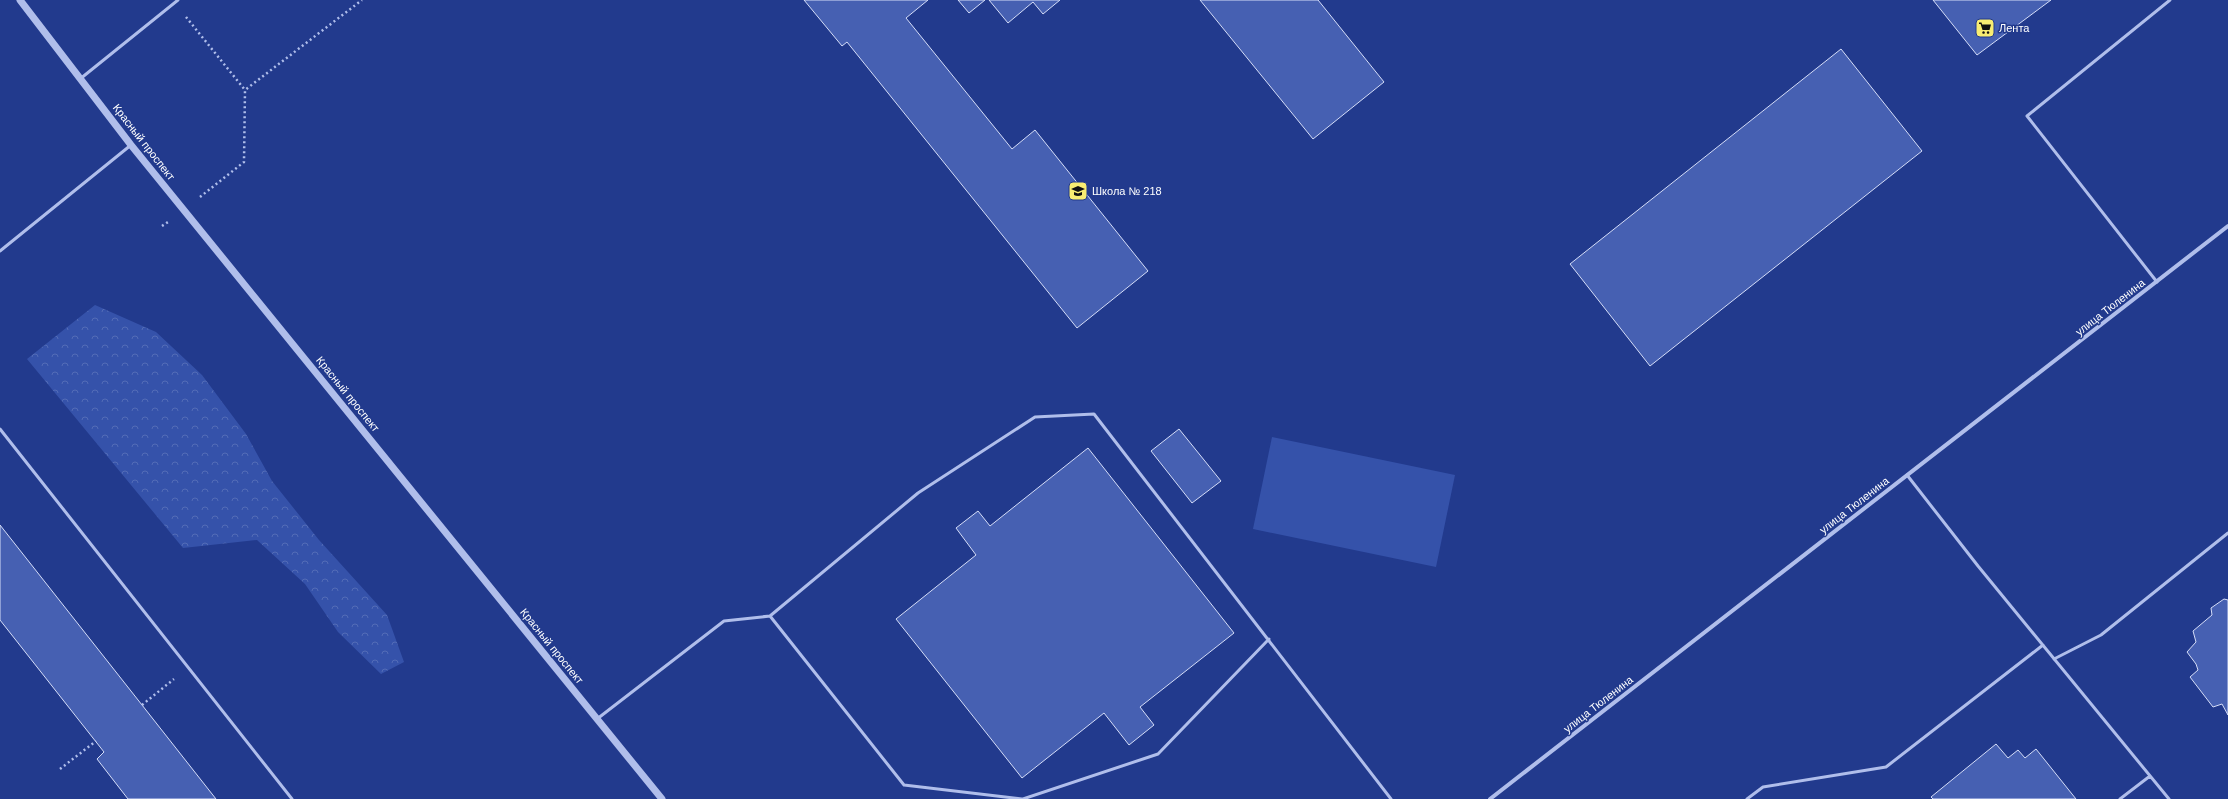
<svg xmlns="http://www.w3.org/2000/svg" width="2228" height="799" font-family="Arial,sans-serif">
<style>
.forest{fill:url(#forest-crowns)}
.pitch{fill:#3552aa}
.building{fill:#4660b2;stroke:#d5ddf8}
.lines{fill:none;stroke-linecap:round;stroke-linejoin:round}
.path{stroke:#b0beeb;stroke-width:2.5;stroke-dasharray:2 3;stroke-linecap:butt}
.service{stroke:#b0beeb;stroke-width:3}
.minor{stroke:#b0beeb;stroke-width:4}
.tertiary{stroke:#b0beeb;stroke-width:7}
.labels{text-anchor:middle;stroke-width:3;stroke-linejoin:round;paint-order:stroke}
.poi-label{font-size:11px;fill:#fff;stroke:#223a8d;text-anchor:start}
.street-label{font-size:11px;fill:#fff;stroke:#223a8d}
</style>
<defs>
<pattern id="forest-crowns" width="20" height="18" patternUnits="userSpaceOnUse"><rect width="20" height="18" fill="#3552aa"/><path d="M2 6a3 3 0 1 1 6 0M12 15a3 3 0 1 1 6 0" fill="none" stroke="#536cb7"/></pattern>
</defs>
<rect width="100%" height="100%" fill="#223a8d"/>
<path class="forest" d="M 95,305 L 156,332 L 202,375 L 246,434 L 272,481 L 319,540 L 387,615 L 404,662 L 381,674 L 338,632 L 305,584 L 257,540 L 183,548 L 27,359 Z"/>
<path class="pitch" d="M 1272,437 L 1455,475 L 1436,567 L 1253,529 Z"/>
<path class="building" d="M 804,0 L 928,0 L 906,18 L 1012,149 L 1035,130 L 1148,271 L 1077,328 L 847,42 L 842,46 Z
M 958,0 L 985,0 L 969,13 Z
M 989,0 L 1060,0 L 1043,14 L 1033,2 L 1008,23 Z
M 1200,0 L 1318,0 L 1384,82 L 1313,139 Z
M 1933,0 L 2051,0 L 1977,55 Z
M 1841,49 L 1922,151 L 1650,366 L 1570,264 Z
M 1179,429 L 1221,481 L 1192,503 L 1151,451 Z
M 1088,448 L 1234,633 L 1140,707 L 1154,725 L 1129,745 L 1104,713 L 1022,778 L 896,619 L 976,555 L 956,528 L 978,511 L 990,526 Z
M 0,525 L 142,705 L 216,799 L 128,799 L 97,759 L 104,752 L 0,620 Z
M 2224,599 L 2228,600 L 2228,715 L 2222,704 L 2213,707 L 2190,677 L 2198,670 L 2196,664 L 2187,652 L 2196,642 L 2193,631 L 2212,615 L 2211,608 Z
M 1996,744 L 2008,758 L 2018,750 L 2025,758 L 2036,749 L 2076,799 L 1933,799 L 1931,797 Z"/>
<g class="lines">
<path class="path" d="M 186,17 L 245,90
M 200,197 L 244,162 L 245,90 L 362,0
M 162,226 L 168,222
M 142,705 L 174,679
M 60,769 L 96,741"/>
<path class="service" d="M 80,79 L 178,0
M 0,251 L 131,145
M 2157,282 L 2027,116 L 2170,0
M 0,429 L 292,799
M 1907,475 L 1978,566 L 2169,799
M 2054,659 L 2101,635 L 2228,533
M 597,719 L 724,621 L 770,616
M 1022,799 L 904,785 L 770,616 L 918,493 L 1035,417 L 1094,414 L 1391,799
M 1023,799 L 1158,754 L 1269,639
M 1747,799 L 1763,787 L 1886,767 L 2043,645
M 2120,799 L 2150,776"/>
<path class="minor" d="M 1490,799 L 2228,226"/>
<path class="tertiary" d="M 20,0 L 131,145 L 662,799"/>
</g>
<defs>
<symbol id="supermarket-square" viewBox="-11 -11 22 22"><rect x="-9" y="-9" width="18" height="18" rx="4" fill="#f8ed72" stroke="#223a8d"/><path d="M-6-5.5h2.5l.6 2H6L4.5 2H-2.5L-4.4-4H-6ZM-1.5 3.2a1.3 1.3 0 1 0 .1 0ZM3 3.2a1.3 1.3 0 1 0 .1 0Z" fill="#111"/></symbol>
<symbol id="school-square" viewBox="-11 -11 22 22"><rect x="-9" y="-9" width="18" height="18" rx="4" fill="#f8ed72" stroke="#223a8d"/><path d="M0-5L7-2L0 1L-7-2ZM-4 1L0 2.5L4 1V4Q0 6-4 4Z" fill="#111"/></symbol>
</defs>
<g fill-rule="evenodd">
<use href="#supermarket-square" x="1974" y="17" width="22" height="22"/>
<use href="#school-square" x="1067" y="180" width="22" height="22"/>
</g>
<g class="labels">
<g class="poi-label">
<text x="1999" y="32">Лента</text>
<text x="1092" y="195">Школа № 218</text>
</g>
<g class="street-label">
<text transform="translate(144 142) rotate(52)" y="4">Красный проспект</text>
<text transform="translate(2110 307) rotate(-38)" y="4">улица Тюленина</text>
<text transform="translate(348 394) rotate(51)" y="4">Красный проспект</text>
<text transform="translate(1854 505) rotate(-38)" y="4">улица Тюленина</text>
<text transform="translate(552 646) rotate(51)" y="4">Красный проспект</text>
<text transform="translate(1598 704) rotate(-38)" y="4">улица Тюленина</text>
</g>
</g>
</svg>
